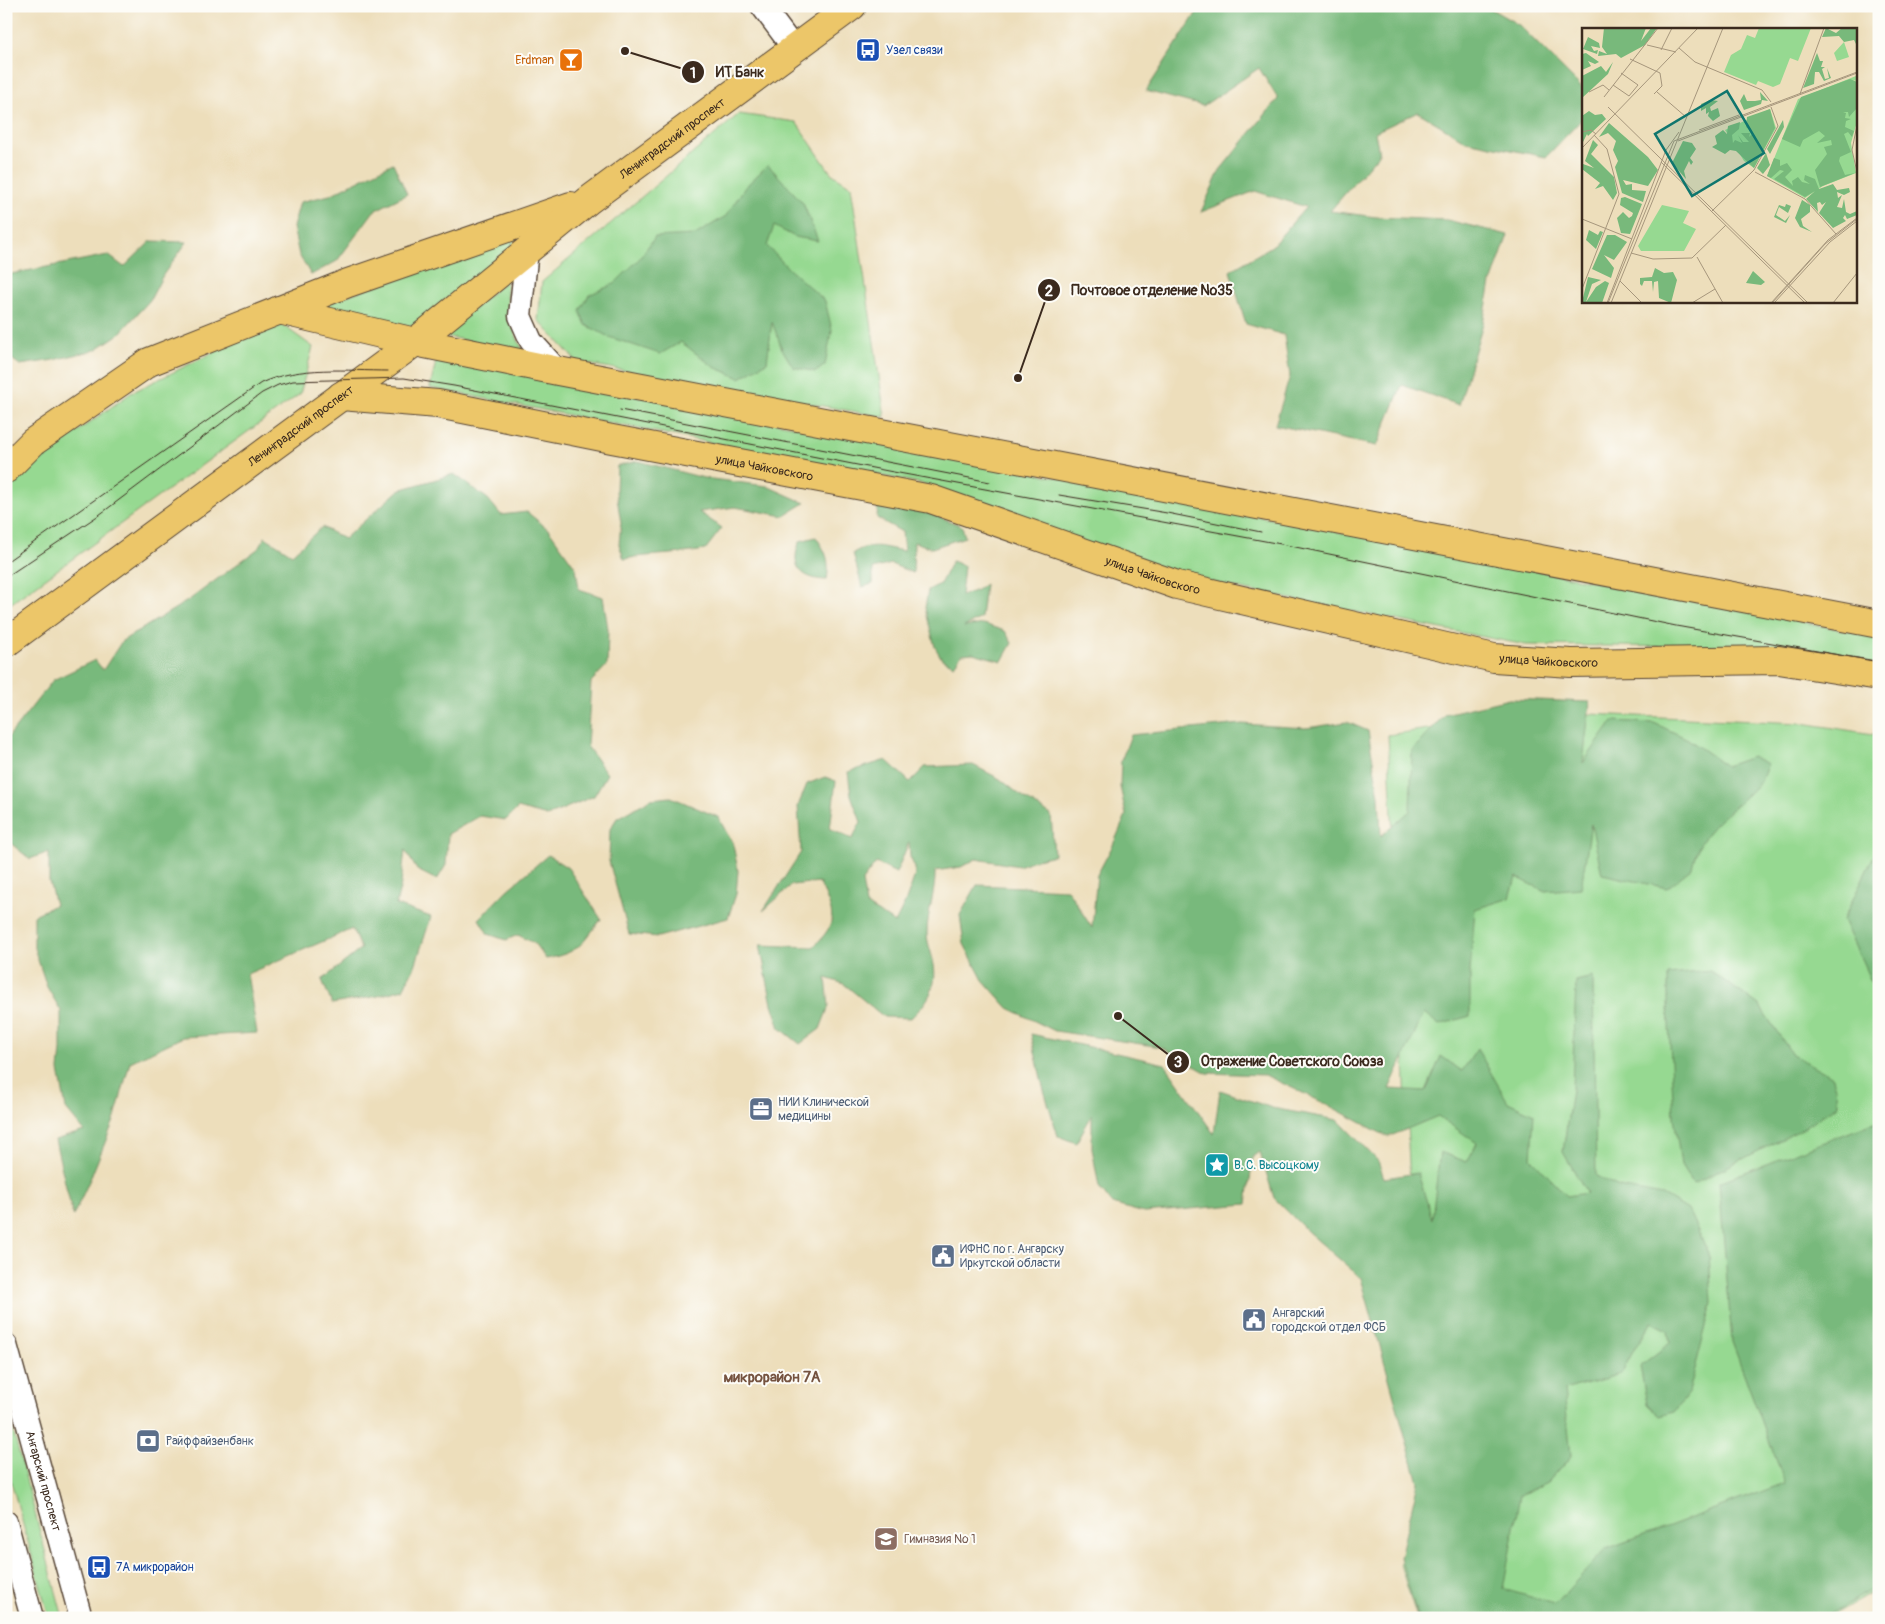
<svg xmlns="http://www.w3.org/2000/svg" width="1885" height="1624" font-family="Pangolin,sans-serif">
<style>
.green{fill:#96d991;stroke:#688258}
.forest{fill:#78b97b;stroke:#5a724c;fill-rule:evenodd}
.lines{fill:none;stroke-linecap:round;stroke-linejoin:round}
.minor-casing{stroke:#564536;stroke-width:25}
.major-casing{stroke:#564536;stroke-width:30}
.minor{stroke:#fff;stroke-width:22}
.major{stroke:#ecc669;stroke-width:28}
.tram{stroke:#3b2a1e;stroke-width:1}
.labels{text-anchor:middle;stroke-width:4;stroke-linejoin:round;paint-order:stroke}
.transit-label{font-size:12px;fill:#164399;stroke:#fdfcf7;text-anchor:start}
.food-label{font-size:12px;fill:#c56008;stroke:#fdfcf7;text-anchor:end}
.street-label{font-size:12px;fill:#3b2a1e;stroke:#fdfcf7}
.service-label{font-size:12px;fill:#4e5e75;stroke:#fdfcf7;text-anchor:start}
.culture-label{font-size:12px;fill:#0d838f;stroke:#fdfcf7;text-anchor:start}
.education-label{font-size:12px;fill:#785e54;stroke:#fdfcf7;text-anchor:start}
.quarter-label{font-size:15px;font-weight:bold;fill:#755340;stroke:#fdfcf7}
.inset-road{fill:none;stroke:#a6967c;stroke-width:1}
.view{fill:#0f766e;fill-opacity:0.15;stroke:#0f766e;stroke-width:2.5}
.inset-edge{fill:none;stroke:#3b2a1e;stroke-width:2.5}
.leader{fill:none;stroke:#3b2a1e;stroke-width:2}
.callout-dot{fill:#3b2a1e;stroke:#fdfcf7;stroke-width:2}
.mark-label{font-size:15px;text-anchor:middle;font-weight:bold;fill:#fff}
.callout-label{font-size:14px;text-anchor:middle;font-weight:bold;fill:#3b2a1e;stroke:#fdfcf7;stroke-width:4;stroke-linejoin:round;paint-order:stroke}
</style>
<rect width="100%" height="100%" fill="#fdfcf7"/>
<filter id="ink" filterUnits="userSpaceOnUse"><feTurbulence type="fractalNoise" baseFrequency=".02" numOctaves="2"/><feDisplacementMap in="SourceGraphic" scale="10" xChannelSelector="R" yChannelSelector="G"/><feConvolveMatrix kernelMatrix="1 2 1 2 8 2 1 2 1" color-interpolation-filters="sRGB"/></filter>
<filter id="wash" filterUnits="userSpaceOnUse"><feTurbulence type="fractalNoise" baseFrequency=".0096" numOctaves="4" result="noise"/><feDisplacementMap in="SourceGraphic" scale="20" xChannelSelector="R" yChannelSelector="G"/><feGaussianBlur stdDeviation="1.12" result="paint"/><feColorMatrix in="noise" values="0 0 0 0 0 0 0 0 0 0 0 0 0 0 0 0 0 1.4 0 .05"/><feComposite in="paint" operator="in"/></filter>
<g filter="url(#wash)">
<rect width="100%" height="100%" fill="#eddebb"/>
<path class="green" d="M 739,114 L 796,122 L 831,173 L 851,186 L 885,417 L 577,362 L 538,320 L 542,282 Z
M 532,231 L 411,327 L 314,307 Z
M 506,280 L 509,320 L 523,351 L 443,336 Z
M 277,321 L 313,347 L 300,394 L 6,607 L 6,485 L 19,473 L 131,393 Z
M 437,357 L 1879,637 L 1879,667 L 1777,648 L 1526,645 L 1437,628 L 1236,588 L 1095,552 L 929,485 L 430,388 Z
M 1541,712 L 1802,723 L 1879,735 L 1879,1588 L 1827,1618 L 1417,1618 L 1400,1564 L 1425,1491 L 1388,735 Z
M 6,1404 L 63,1618 L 49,1618 L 6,1463 Z"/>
<path class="forest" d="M 1201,6 L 1486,6 L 1519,25 L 1584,90 L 1584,117 L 1546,157 L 1466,141 L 1418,112 L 1375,132 L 1379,154 L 1330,211 L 1376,217 L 1447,220 L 1508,235 L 1491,283 L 1483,323 L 1459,405 L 1402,385 L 1377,446 L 1275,425 L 1290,376 L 1284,335 L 1246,324 L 1230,271 L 1272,246 L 1306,207 L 1255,191 L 1201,212 L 1220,170 L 1278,99 L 1259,68 L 1203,106 L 1146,91 Z
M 393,163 L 407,194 L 374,211 L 337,261 L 311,275 L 299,255 L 293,227 L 300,202 L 330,195 Z
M 768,165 L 803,203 L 818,241 L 795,237 L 774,226 L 767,246 L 790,270 L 825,301 L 832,330 L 825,365 L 816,372 L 793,367 L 782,349 L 772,322 L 767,362 L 740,378 L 714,367 L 681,342 L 660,354 L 609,337 L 586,325 L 580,311 L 589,295 L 614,284 L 639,259 L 655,237 L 695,235 L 726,216 L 745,187 Z
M 151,241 L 187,242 L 163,275 L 150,300 L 119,334 L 95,350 L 54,360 L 20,365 L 6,355 L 6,275 L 108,255 L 124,267 Z
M 638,461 L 704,478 L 767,486 L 805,503 L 784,516 L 735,507 L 699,512 L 722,528 L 705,550 C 678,555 651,554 624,559 L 619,544 L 621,523 L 616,491 L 617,466 Z
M 454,474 L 488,499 L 501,515 L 527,512 L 549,530 L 576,568 L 579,589 L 603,597 L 608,629 L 607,665 L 591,682 L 587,746 L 607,774 L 594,796 L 547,816 L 518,808 L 506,820 L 480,816 L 448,834 L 446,865 L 437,880 L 417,870 L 405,850 L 401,884 L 396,905 L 431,917 L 415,966 L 403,989 L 378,996 L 332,1004 L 322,980 L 361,949 L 352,929 L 247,974 L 257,1033 L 183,1037 L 130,1062 L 115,1118 L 91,1177 L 73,1216 L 55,1140 L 84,1131 L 66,1109 L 59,1070 L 61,1050 L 61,1011 L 47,987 L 34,948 L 34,915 L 55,905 L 49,881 L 49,852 L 30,859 L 9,842 L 6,833 L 6,740 L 53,680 L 95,660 L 103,670 L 122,641 L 189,600 L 259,548 L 265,537 L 292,554 L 322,527 L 344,539 L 399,490 Z
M 878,502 L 923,510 L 962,526 L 965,537 L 932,548 L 914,542 L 913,573 L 891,564 L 873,569 L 873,584 L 862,587 L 853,553 C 873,541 883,548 904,551 L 902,532 L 877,518 Z
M 816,537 C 827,553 830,561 827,580 C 814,580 795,575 796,557 C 796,552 798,546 800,541 Z
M 952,561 L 964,566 L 961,596 L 977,590 L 985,584 L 981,618 L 964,627 L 984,624 L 1005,631 L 1012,643 L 1002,661 L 973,653 L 962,654 L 954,665 L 942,659 L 935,647 L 925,608 L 928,590 L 940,584 Z
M 1509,699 L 1590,702 L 1583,763 L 1613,721 L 1654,723 L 1688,739 L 1726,766 L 1752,757 L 1768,764 C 1765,770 1763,779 1758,784 C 1733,812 1698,829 1692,868 L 1667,888 L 1602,874 L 1591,824 L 1581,888 L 1545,891 L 1516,877 L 1510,898 L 1475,909 L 1470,971 L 1470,1016 L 1439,1025 L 1424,1013 L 1389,1089 L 1426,1091 L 1441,1056 L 1462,1071 L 1477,1049 L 1508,1102 L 1534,1114 L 1531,1158 L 1567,1196 L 1587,1193 L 1563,1152 L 1572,1089 L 1576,981 L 1593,977 L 1596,1176 L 1619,1187 L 1663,1195 L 1688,1210 L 1709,1254 L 1712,1303 L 1689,1392 L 1674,1412 L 1660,1416 L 1647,1404 L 1640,1366 L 1670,1343 L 1668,1330 L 1652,1322 L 1636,1346 L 1621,1374 L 1564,1390 L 1571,1456 L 1548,1482 L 1520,1495 L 1503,1589 L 1555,1604 L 1606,1549 L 1785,1483 L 1732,1342 L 1719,1182 L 1879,1121 L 1879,1585 L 1823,1618 L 1418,1618 L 1400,1557 L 1418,1482 L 1361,1278 L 1307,1231 L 1274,1198 L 1260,1152 L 1253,1156 L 1247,1204 L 1144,1213 L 1112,1204 L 1099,1187 L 1092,1148 L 1092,1115 L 1076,1143 L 1058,1136 L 1043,1087 L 1031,1034 L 1165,1064 L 1214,1134 L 1220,1090 L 1272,1108 L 1338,1120 L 1378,1161 L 1384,1178 L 1418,1173 L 1432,1219 L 1440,1152 L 1467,1162 L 1477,1143 L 1438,1116 L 1388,1137 L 1328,1105 L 1265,1075 L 1207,1073 L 1161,1047 L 1055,1031 L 1008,1008 L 983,980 L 964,944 L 960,915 L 977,885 L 1067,889 L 1092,928 L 1097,875 L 1113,845 L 1126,815 L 1120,786 L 1121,761 L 1131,735 L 1242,724 L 1306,728 L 1347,722 L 1368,731 L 1379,796 L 1381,836 L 1410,811 L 1412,751 L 1445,714 Z
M 886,760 L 910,782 L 925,767 L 973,765 L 1000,779 L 1024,798 L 1051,815 L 1054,855 L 1037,859 L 1019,866 L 976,859 L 961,867 L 935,871 C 936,892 927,912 927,933 C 927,942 931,951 933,960 C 939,985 929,1001 911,1018 L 884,1017 L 844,984 L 826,978 L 829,1006 L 820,1029 L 800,1044 L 780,1028 L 772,1004 L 760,945 L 813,947 C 840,921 834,914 819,882 L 792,885 L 763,911 L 801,852 L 798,806 L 807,784 L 825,777 L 836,781 L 830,829 L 852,839 L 861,822 L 851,795 L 848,772 ZM 909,842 L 910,857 L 915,868 L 915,875 L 905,903 L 895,923 L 866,905 L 862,881 L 876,863 L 896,873 Z
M 671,797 L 718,817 L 733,844 L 738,871 L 736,894 L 728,918 L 658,937 L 629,934 L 609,861 L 610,829 L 617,818 L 651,799 Z
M 1876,851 L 1879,851 L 1879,999 L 1843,920 Z
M 548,855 L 568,868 L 601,919 C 581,946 579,952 546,959 L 534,943 L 518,935 L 506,940 L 488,934 L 479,919 L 506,891 Z
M 1710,971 L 1759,1005 L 1792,1054 L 1833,1077 L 1838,1105 L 1804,1128 L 1693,1184 L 1681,1165 L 1674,1117 L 1668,1007 L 1668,975 Z"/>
</g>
<g filter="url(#ink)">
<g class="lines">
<defs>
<g id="minor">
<path d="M 762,6 L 795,50"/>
<path d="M 527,250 L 520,316 L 531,341 L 558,371"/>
<path id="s1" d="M 6,1345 L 81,1618"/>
<path d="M 6,1522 L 32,1618"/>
</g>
<g id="major">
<path d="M 279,310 L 415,342 L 558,371 L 1879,624"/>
<path id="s2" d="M 341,396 L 438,404 L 612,439 L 931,499 L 1177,585 L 1494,658 L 1571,663 L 1779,660 L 1879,676"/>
<path d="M 6,469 L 33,442 L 149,362 L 348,283 L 571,206"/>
<path id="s3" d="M 6,643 L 415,342 L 589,200 L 852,6"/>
</g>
</defs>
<use href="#minor" class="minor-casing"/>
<use href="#major" class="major-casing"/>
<use href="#minor" class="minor"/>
<use href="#major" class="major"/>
<path class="tram" d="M 620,410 L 990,482
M 1059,495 L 1167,513 L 1261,532
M 6,562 L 261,383 C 300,365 347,371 388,371
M 6,577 L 99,515 L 262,393 L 278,385 L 293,381 L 404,378 L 454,386 L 888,471 L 1281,544 L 1676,626 L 1879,662"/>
</g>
</g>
<defs>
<symbol id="bus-square" viewBox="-11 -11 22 22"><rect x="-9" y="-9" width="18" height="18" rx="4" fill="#1a4fb4" stroke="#fdfcf7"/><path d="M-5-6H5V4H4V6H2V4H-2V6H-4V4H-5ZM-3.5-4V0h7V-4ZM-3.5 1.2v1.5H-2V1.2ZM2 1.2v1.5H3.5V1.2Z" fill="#fff"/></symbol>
<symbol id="bar-square" viewBox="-11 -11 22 22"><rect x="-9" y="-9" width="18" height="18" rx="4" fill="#e8710a" stroke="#fdfcf7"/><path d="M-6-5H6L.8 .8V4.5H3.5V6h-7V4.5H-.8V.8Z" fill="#fff"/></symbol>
<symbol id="office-square" viewBox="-11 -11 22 22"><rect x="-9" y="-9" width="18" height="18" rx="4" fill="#5c6f8a" stroke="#fdfcf7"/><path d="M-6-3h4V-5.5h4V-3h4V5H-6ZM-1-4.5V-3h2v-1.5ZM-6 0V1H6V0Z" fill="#fff"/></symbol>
<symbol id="sight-square" viewBox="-11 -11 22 22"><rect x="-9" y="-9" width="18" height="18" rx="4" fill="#0f9aa8" stroke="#fdfcf7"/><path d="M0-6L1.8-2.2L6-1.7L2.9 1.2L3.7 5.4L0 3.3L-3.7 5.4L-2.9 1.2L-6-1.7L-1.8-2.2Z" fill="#fff"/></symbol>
<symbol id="civic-square" viewBox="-11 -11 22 22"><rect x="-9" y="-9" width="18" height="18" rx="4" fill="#5c6f8a" stroke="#fdfcf7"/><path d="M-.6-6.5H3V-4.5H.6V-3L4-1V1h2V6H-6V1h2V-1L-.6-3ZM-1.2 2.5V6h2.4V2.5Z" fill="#fff"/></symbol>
<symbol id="bank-square" viewBox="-11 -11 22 22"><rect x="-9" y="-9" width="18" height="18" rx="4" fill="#5c6f8a" stroke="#fdfcf7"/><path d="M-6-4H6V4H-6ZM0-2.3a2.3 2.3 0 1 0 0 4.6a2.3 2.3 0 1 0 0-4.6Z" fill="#fff"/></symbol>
<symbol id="school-square" viewBox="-11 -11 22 22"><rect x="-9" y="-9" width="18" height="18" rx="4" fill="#8d6e63" stroke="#fdfcf7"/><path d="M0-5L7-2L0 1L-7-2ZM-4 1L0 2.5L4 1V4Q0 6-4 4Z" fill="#fff"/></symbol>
</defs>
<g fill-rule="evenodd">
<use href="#bus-square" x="854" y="36" width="28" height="28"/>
<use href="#bar-square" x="557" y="46" width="28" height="28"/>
<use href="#office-square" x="747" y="1095" width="28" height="28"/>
<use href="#sight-square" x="1203" y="1151" width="28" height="28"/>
<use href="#civic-square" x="929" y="1242" width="28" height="28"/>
<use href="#civic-square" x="1240" y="1306" width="28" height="28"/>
<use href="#bank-square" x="134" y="1427" width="28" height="28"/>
<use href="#school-square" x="872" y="1525" width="28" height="28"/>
<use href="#bus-square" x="85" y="1553" width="28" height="28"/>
</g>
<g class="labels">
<g class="transit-label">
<text x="886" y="54">Узел связи</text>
<text x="116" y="1571">7А микрорайон</text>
</g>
<g class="food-label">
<text x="554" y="64">Erdman</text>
</g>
<g class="street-label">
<text dy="4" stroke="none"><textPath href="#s3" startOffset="836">Ленинградский проспект</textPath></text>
<text dy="4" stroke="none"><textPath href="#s3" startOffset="366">Ленинградский проспект</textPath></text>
<text dy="4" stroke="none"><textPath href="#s2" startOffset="430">улица Чайковского</textPath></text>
<text dy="4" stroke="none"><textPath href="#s2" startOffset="834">улица Чайковского</textPath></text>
<text dy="4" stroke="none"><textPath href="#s2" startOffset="1240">улица Чайковского</textPath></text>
<text dy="4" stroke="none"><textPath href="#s1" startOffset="141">Ангарский проспект</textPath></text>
</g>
<g class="service-label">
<text x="778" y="1106">НИИ Клинической<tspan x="778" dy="14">медицины</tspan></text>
<text x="960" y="1253">ИФНС по г. Ангарску<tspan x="960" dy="14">Иркутской области</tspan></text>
<text x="1272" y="1317">Ангарский<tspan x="1272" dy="14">городской отдел ФСБ</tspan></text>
<text x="166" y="1445">Райффайзенбанк</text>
</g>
<g class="culture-label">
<text x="1234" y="1169">В. С. Высоцкому</text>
</g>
<g class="education-label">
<text x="904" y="1543">Гимназия № 1</text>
</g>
<g class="quarter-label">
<text x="772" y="1382">микрорайон 7А</text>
</g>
</g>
<g transform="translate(1582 28)">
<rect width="275" height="275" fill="#eddebb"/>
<path d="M 177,0 L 229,0 L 216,33 L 208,30 L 198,56 L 191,59 L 176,53 L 174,57 L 142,44 L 149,27 L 159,21 L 165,7 L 173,10 ZM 262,14 L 267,29 L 255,33 L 252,25 ZM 274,48 L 275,53 L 270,52 L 275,54 L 275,94 L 269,115 L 274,145 L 241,158 L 223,170 L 185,148 L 216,71 ZM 188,81 L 194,100 L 172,140 L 162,133 L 143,102 ZM 80,177 L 107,183 L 101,195 L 114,201 L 102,223 L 59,223 L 56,218 Z" fill="#96d991"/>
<path d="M 22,0 L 64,0 L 59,13 L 69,0 L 75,0 L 63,17 L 39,30 L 34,26 L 16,28 L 17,23 L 25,26 L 20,19 ZM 244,0 L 254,5 L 260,0 L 275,0 L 275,18 L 272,12 L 262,14 L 257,8 L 240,9 ZM 6,9 L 17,15 L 18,20 L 9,18 L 12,23 L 16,22 L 15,26 L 1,21 ZM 4,25 L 17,34 L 13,36 L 6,33 L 9,38 L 0,42 L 0,26 ZM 235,25 L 238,33 L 241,33 L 239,39 L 243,39 L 240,41 L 243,51 L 247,50 L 245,40 L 249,50 L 242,53 L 237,44 L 233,44 L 232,56 L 221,60 ZM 31,34 L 26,46 L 0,70 L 0,48 L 19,38 L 24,44 ZM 268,51 L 275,54 L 275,80 L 267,89 L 266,84 L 261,84 L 264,85 L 263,90 L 269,91 L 264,93 L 263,99 L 272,103 L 270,109 L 266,104 L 262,106 L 269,124 L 258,129 L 257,133 L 263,147 L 273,145 L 238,159 L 233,142 L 245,126 L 242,119 L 250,117 L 249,112 L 235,115 L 243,108 L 237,103 L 221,112 L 218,119 L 200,111 L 219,69 ZM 178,64 L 186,73 L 180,72 L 179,76 L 162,82 L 158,73 L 162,66 L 165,73 L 173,73 L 179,72 ZM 128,72 L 136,73 L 128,79 L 129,83 L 136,80 L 138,88 L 131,93 L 126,88 L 127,84 L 124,86 L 124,80 L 119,83 L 119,76 ZM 188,81 L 193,100 L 172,140 L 154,123 L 148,122 L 143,126 L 130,119 L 135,116 L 133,108 L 141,102 L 145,106 L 146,98 L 158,94 L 157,101 L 150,107 L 151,115 L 153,112 L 160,115 L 156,107 L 161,114 L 167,114 L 159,105 L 168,105 L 167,109 L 171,105 L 164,99 L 165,89 ZM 7,83 L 13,87 L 20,86 L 24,91 L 6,108 L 5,106 L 0,116 L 0,88 ZM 201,92 L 202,99 L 188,126 L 185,121 ZM 27,95 L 66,129 L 76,142 L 66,158 L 41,152 L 44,157 L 50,156 L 50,162 L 64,163 L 61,174 L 40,165 L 33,139 L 36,133 L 31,122 L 34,113 L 26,105 L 17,109 ZM 11,112 L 16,117 L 9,126 L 32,149 L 35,165 L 31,172 L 21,158 L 13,161 L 18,155 L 0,141 L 1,136 L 12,140 L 3,133 ZM 101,113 L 110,115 L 114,121 L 108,130 L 111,134 L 109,137 L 107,133 L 102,143 L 104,151 L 90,135 ZM 184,125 L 188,137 L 181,146 L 175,140 ZM 192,130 L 198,132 L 198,138 L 205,135 L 210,142 L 203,149 L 211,158 L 210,153 L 216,149 L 220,154 L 228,156 L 222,152 L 223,147 L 233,151 L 237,161 L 251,156 L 255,162 L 267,160 L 268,164 L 262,167 L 255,164 L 256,170 L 260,167 L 255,179 L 260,180 L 262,171 L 264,184 L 268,186 L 275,183 L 275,187 L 265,191 L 263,187 L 261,190 L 264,193 L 251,200 L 237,185 L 244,174 L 240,177 L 238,174 L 241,173 L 235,175 L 236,184 L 224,171 L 233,163 L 223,169 L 192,151 L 202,143 L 198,142 L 189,150 L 185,148 ZM 214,168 L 228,177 L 228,184 L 219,191 L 221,198 L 230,204 L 218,199 L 213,190 L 220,172 ZM 43,169 L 60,176 L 48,206 L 39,205 L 35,190 L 41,184 L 47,190 L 50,188 L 51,185 L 38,177 L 39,170 ZM 204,176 L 209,178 L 206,185 L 197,179 L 194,187 L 203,193 L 208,187 L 204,195 L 192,189 L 197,177 L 203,179 ZM 7,202 L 16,207 L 18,203 L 21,204 L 14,221 L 4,212 ZM 25,207 L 33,207 L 45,214 L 32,232 L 22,227 L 32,240 L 29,250 L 10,241 ZM 73,240 L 82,245 L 91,244 L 95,252 L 89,275 L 77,270 L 76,253 L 72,254 L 71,264 L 70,253 L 62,253 L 60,258 L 58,256 L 58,250 L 70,249 ZM 171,243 L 183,254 L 179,257 L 164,255 ZM 6,249 L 19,252 L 10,256 L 4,274 L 14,259 L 23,253 L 27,255 L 20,275 L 0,274 Z" fill="#78b97b"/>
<path class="inset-road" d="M 65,17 L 94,24M 97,20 L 113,34 L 180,62 L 189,74M 79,22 L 90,0M 48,31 L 78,45 L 80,58 L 72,66M 39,45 L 56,57 L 47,68M 31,57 L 47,68M 7,64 L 21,57 L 27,62M 75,64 L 104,89M 218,66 L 242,0M 22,69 L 76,0M 26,79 L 226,275M 275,97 L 270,122 L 275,144M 117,102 L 157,87M 0,104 L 9,102 L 14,106M 96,113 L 275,45M 0,120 L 116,0M 79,134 L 223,275M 172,142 L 196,98 L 189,79M 173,144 L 223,171 L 254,206M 130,183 L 172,142M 0,191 L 50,211M 49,225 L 71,231 L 110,230 L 144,197M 115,229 L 141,275M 38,253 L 60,275M 0,261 L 37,166 L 25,121 L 12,107M 25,275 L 84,122 L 97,104M 26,275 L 92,113 L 275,44M 29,275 L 141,0M 110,275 L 133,261M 189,275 L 246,212 L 275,190M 190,275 L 243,216 L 275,191M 192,275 L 248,214 L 275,193M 251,275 L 275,245"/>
<path class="view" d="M 145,63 L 182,125 L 110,168 L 73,106 Z"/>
<rect width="275" height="275" class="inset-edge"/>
</g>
<path class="leader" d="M625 51L693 72M1018 378L1049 290M1118 1016L1178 1062"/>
<g class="callout-dot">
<circle cx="625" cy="51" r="5"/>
<circle cx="1018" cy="378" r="5"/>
<circle cx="1118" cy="1016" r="5"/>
<circle cx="693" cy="72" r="12"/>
<circle cx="1049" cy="290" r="12"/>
<circle cx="1178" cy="1062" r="12"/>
</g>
<g class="mark-label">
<text x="693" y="78">1</text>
<text x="1049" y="296">2</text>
<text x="1178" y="1067">3</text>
</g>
<g class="callout-label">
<text x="740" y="77">ИТ Банк</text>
<text x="1152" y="295">Почтовое отделение №35</text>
<text x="1292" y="1066">Отражение Советского Союза</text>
</g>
<rect width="1885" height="1624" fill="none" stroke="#fdfcf7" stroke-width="25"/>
</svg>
